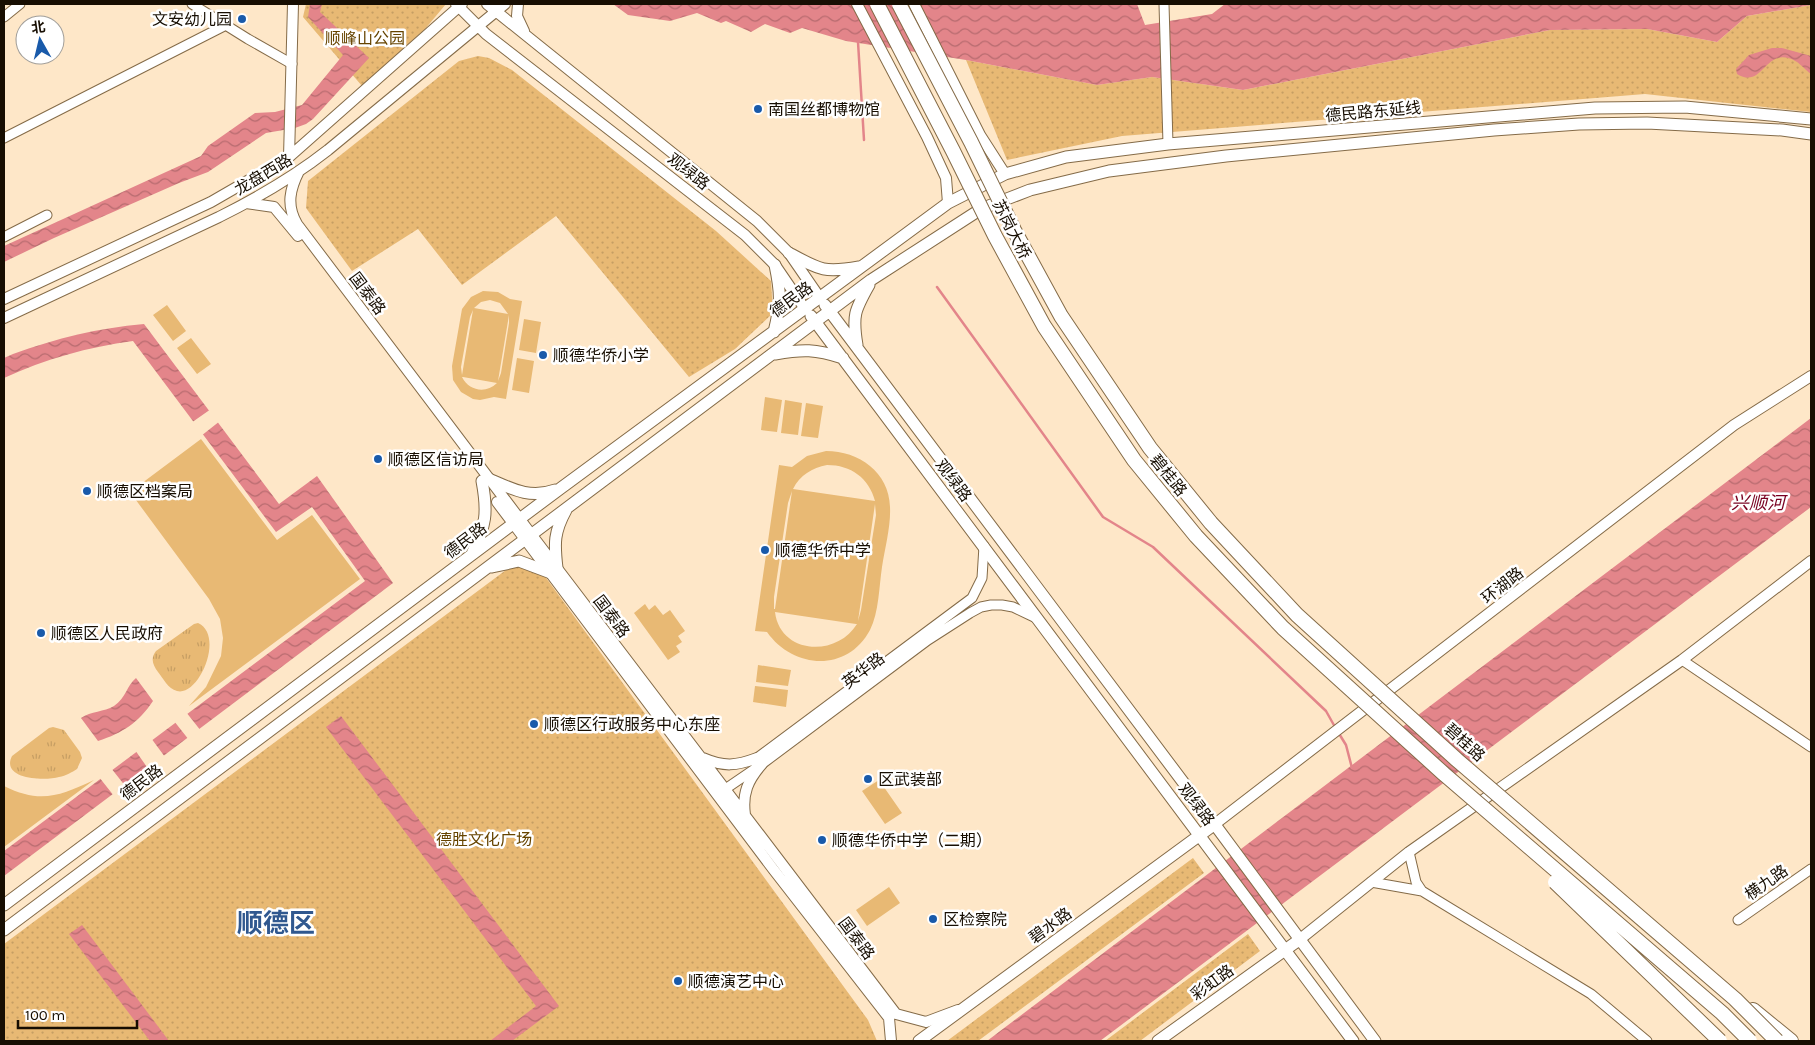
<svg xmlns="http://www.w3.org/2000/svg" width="1815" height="1045" font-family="Karla,'Noto Sans SC',sans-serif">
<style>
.grass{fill:url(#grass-tufts)}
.park{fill:url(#park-dots)}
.garden{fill:#e8b974;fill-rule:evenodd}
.water{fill:url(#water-waves)}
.pier{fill:#fee7c8}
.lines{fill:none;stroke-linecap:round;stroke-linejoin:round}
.stream{stroke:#e3858a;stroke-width:2.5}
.minor-casing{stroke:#846b48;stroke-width:11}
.tertiary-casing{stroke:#846b48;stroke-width:12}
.secondary-casing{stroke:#846b48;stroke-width:13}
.trunk-casing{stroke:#846b48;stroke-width:16}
.minor{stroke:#fff;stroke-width:9}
.tertiary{stroke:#fff;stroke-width:10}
.secondary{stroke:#fff;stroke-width:11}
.trunk{stroke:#fff;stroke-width:14}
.trunk-bridge-casing{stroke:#846b48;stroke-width:16;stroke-linecap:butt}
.trunk-bridge{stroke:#fff;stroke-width:14}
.poi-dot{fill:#195aaa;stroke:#fff;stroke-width:2}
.labels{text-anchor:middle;stroke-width:5;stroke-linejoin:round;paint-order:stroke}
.poi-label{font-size:16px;fill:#170e02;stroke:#fff;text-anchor:start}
.park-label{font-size:16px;fill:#640;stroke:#fff}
.street-label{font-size:16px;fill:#170e02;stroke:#fff}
.water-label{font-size:18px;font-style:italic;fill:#780021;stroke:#fff}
.town-label{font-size:26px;font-weight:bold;fill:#30588f;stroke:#fff}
</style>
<defs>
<pattern id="grass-tufts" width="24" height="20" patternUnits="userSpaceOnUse" patternTransform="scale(1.25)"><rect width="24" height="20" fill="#e8b974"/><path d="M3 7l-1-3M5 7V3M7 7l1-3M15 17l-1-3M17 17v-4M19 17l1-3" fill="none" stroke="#c69e63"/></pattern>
<pattern id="park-dots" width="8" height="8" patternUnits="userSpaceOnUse" patternTransform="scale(1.25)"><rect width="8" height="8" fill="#e8b974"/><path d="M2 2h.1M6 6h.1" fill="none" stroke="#c69e63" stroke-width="1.8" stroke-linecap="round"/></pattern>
<pattern id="water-waves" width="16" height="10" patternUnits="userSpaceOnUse" patternTransform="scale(1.25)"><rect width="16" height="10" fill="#e3858a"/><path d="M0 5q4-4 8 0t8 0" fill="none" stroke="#b76b6f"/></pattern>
</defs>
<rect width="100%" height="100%" fill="#fee7c8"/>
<path class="grass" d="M 198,623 C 225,635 199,697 177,691 C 168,689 163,678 158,672 C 153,665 150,659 156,651 L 194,624 Z
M 53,727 L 64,730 L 80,752 L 82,758 L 77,769 C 72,772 66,776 59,777 C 46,781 0,780 12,756 L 49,728 Z"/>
<path class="park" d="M 306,4 L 446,4 L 425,29 L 362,86 L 303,17 Z
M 1811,5 L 1811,112 L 1645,94 L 1122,136 L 1007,160 L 966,60 L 1097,85 L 1152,77 L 1243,90 L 1550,30 L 1647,29 L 1717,42 L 1747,16 Z
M 478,56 L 489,58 L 512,70 L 716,231 L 771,281 L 773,313 L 735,349 L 689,377 L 556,216 L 462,285 L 418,229 L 352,271 L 306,208 L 308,181 L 459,61 Z
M 514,564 L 544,575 L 868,1020 L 877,1041 L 4,1041 L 4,944 Z
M 1193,858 L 1204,873 L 978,1041 L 947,1041 Z
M 1248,934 L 1260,951 L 1140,1041 L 1105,1041 Z"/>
<path class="garden" d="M 483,291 L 498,292 L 510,299 L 522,301 L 506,399 L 494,397 L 480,400 L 473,399 L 461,392 L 453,380 L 452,366 L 462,309 L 471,297 ZM 490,300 L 500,303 L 508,314 L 474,308 L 481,302 ZM 473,310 L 462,375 L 461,367 L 470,317 ZM 509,315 L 509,323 L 501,373 L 498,381 ZM 462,377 L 463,377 L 497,383 C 486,394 469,391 462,377 Z
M 167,305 L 186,331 L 173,341 L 153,315 Z
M 524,319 L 541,322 L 536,353 L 519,350 Z
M 191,338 L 211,364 L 197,374 L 177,348 Z
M 517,358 L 534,361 L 529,393 L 512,390 Z
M 765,397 L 782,400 L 777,432 L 761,430 Z
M 785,400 L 802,403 L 798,435 L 781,433 Z
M 806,403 L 823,406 L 818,438 L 801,436 Z
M 201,439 L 277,540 L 312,515 L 360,579 L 189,706 L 206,687 L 221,656 L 223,638 L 220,619 L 209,599 L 130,492 Z
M 826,451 C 859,451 889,472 890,507 C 891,526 885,548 882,567 C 879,587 879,612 870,630 C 847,673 793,669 767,632 L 755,631 L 779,465 L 792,467 L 807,456 ZM 827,465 C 851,465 869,478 875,501 L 793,489 C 800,475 812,468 827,465 ZM 792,491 L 775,609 L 774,609 L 774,597 L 788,503 ZM 875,504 L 876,515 L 861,610 L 858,621 ZM 775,612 L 856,624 L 857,624 C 836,658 780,654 775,612 Z
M 645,604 L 649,610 L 655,605 L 663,615 L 670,610 L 685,631 L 678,636 L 682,642 L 676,646 L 680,652 L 668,660 L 634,613 Z
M 758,665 L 791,670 L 788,686 L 756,682 Z
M 755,686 L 788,690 L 786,707 L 753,702 Z
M 94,780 L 4,847 L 4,786 C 40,804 60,796 94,780 Z
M 879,780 L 902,813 L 885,824 L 862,791 Z
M 889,887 L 900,903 L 867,926 L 856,910 Z"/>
<path class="water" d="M 310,4 L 322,4 L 320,12 L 369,58 L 313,119 L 306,124 L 295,128 L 266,133 L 208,172 L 179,183 L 54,238 L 4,262 L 4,246 L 201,156 L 208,146 L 255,113 L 275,112 L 302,105 L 343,55 L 308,17 Z
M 613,4 L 1137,4 L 1145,25 L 1212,14 L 1225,4 L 1811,4 L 1811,5 L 1747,16 L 1717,42 L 1647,29 L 1550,30 L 1243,90 L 1152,77 L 1097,85 L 966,60 L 846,41 L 802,28 L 790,33 L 765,24 L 751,32 L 726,21 L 721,23 L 697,13 L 670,21 L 628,15 Z
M 1772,48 L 1782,48 L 1811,56 L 1811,74 C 1804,69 1798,60 1788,58 C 1764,52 1762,89 1737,74 L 1736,69 L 1749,55 Z
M 144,324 L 279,504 L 317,476 L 393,583 L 4,876 L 4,851 L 365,581 L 312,507 L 276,532 L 133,341 C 88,347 45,359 4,378 L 4,358 L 13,354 C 57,338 98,328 144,324 Z
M 1811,418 L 1811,507 L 1100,1041 L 987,1041 Z
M 136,678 L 153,701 C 139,722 123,733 98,741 L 81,718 C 91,711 104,712 114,706 C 126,698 127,685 136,678 Z
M 341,716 L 559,1006 L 512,1041 L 490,1041 L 536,1006 L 326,727 Z
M 82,925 L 169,1041 L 150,1041 L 69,934 Z"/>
<path class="pier" d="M 211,409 L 220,421 L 201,436 L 191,423 Z
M 186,712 L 201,731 L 189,740 L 174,721 Z
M 151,738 L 165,757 L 149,770 L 135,750 Z
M 111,768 L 126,787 L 114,796 L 99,777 Z"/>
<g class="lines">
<path class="stream" d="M 858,42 L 864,140
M 937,287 L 1103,517 L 1153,547 L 1326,711 L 1335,727
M 1338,732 L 1346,745 L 1352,768"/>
<defs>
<path id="minor" d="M 192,4 L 248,39 L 292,64
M 1164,4 L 1168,144
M 4,17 L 20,4
M 4,138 L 226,25
M 4,237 L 47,215
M 1682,660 L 1811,747
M 753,761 L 972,598 L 982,578 L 984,546
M 721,792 L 762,764 L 928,640 L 970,613 L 981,607 L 991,605 L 1002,605 L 1013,607 L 1036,618
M 1409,852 L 1416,882 L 1422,891
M 1371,882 L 1422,891 L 1591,994 L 1647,1041
M 1738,920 L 1811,869"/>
<path id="tertiary" d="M 456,4 L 486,34 L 745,235 L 775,265 L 805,309
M 487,4 L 757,221 L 789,253 L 820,298
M 518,4 L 517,16 L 524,31
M 857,4 L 927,137 L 946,178 L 948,203
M 914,4 L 980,135 L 1005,174
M 289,157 L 293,4
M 299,171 C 290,189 286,205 297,224 L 531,534 L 896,1014 L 926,1022 L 958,1010
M 246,203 L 274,207 L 298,236
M 4,299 L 211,202 L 289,157 L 462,4
M 4,318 L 219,217 C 257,198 295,176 328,150 L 505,4
M 497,502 L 773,869 L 889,1018 L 891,1041
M 703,758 C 724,767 736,766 757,758
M 745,815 C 742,793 748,780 762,764
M 1215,824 L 1734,425 L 1811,376
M 1299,940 L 1409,852 L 1682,660 L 1811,561"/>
<path id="secondary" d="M 789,253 C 820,270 824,273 859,267
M 825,305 L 1207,814 L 1375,1041
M 811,316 L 1353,1041
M 774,332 C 781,303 781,294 775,265
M 857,345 C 852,315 855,310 869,285
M 775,354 C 803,349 815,349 843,358
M 489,479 C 512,489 530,499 555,490
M 472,554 C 486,525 488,513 482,481
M 492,567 L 519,561 L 551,573
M 557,568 C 554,543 554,532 566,510
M 4,905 L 561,488 L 948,203 L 1005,174 L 1066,157 L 1168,144 L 1595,108 L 1685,107 L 1811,119
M 4,930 L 871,280 L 981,209 L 1030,190 L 1109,171 L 1226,156 L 1494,130 L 1579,124 L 1647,123 L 1782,130 L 1811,134
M 919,1041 L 1215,824
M 1158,1041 L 1299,940"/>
<path id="trunk" d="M 1753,1010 L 1791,1041"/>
</defs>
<use href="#minor" class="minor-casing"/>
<use href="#tertiary" class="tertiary-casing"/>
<use href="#secondary" class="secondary-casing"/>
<use href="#trunk" class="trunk-casing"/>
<use href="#minor" class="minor"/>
<use href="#tertiary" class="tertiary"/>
<use href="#secondary" class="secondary"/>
<use href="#trunk" class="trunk"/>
<defs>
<path id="trunk-bridge" d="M 877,4 L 953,151 L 995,236 L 1044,326 L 1134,460 L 1196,536 L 1283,628 L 1444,774 L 1722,1013 L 1750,1041
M 899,4 L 971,142 L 1014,230 L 1061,316 L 1150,448 L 1211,523 L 1297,615 L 1457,760 L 1735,999 L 1777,1041
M 1555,882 L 1720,1041"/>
</defs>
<use href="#trunk-bridge" class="trunk-bridge-casing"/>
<use href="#trunk-bridge" class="trunk-bridge"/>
</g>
<g class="poi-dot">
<circle cx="242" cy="19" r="5"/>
<circle cx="758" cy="109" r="5"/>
<circle cx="543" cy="355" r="5"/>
<circle cx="378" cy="459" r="5"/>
<circle cx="87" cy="491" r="5"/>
<circle cx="765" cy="550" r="5"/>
<circle cx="41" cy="633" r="5"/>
<circle cx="534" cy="724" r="5"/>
<circle cx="868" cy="779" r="5"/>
<circle cx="822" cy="840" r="5"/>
<circle cx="933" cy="919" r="5"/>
<circle cx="678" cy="981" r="5"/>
</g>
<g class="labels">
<g class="poi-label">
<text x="232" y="25" text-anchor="end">文安幼儿园</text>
<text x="768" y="115">南国丝都博物馆</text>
<text x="553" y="361">顺德华侨小学</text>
<text x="388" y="465">顺德区信访局</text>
<text x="97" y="497">顺德区档案局</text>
<text x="775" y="556">顺德华侨中学</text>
<text x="51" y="639">顺德区人民政府</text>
<text x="544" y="730">顺德区行政服务中心东座</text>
<text x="878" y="785">区武装部</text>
<text x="832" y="846">顺德华侨中学（二期）</text>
<text x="943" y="925">区检察院</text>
<text x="688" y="987">顺德演艺中心</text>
</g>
<g class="park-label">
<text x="365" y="44">顺峰山公园</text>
<text x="484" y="845">德胜文化广场</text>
</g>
<g class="street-label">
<text transform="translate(1373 111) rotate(-5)" y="6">德民路东延线</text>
<text transform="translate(689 171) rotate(38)" y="6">观绿路</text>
<text transform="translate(263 174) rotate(-31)" y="6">龙盘西路</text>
<text transform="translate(1012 229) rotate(63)" y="6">苏岗大桥</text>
<text transform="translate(368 293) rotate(53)" y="6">国泰路</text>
<text transform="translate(791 299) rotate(-36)" y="6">德民路</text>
<text transform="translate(1169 475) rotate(51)" y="6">碧桂路</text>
<text transform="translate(954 480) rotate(53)" y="6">观绿路</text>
<text transform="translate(465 540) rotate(-37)" y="6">德民路</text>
<text transform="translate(1502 585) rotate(-38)" y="6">环湖路</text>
<text transform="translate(612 616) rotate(53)" y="6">国泰路</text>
<text transform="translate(863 670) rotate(-37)" y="6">英华路</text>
<text transform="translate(1465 742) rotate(42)" y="6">碧桂路</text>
<text transform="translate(141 782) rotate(-37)" y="6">德民路</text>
<text transform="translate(1197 804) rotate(53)" y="6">观绿路</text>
<text transform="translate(1766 882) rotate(-35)" y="6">横九路</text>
<text transform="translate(1050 925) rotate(-36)" y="6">碧水路</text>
<text transform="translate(857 938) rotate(53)" y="6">国泰路</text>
<text transform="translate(1212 982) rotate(-36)" y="6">彩虹路</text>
</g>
<g class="water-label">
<text x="1758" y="509">兴顺河</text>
</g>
<g class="town-label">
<text x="276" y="932">顺德区</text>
</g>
</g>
<rect width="1815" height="1045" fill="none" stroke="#170e02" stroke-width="10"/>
<g transform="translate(40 40) rotate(352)"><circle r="24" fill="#ffffff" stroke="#a29f9a"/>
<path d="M0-4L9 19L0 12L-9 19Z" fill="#195aaa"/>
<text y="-8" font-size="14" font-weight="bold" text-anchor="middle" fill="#170e02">北</text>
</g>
<path d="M18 1020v8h119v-8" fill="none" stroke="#170e02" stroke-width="2.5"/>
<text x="25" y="1020" font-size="15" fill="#170e02" stroke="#ffffff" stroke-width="4" paint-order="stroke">100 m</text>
</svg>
